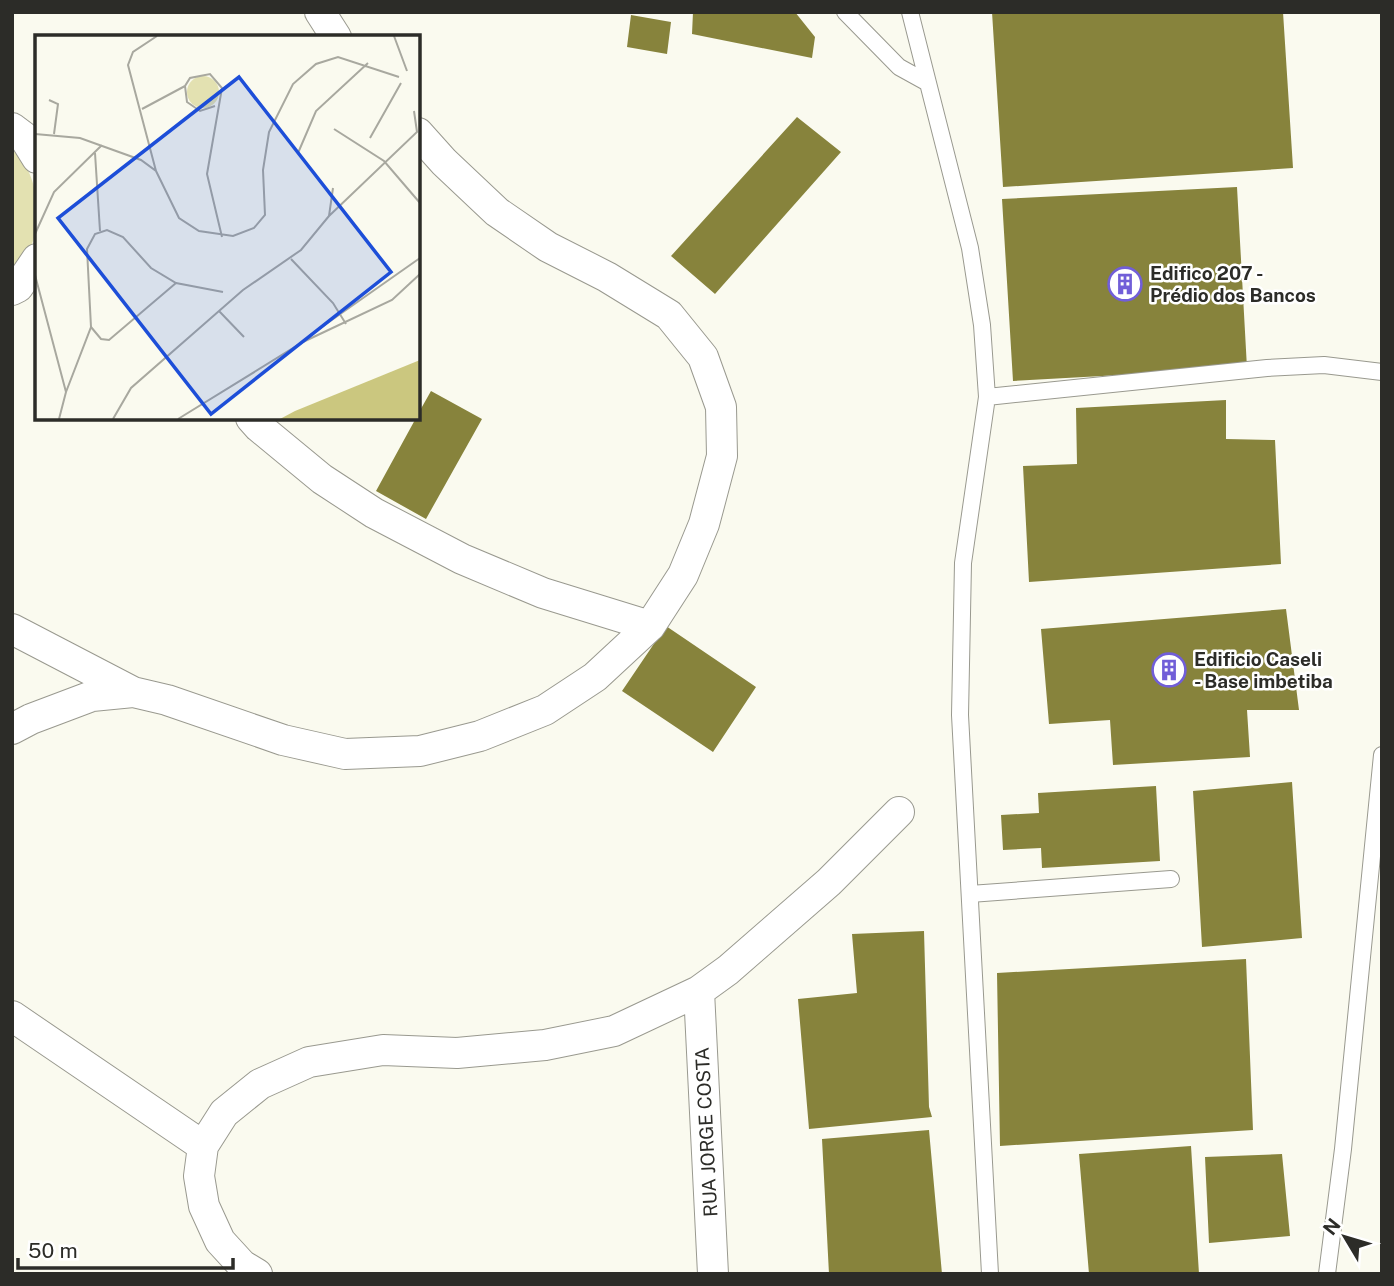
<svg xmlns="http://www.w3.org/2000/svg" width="1394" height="1286" font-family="'Public Sans',sans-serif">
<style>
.green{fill:#e3e1b1}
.building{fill:#87833c}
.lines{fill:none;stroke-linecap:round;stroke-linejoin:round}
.service-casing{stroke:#99998f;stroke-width:18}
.minor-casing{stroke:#99998f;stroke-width:32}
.service{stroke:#fff;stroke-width:16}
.minor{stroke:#fff;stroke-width:30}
.labels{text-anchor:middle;stroke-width:5;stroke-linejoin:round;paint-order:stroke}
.poi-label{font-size:19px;font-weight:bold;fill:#2c2c28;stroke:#fff;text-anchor:start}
.street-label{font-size:19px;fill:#2c2c28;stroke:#fff}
.inset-road{fill:none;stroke:#a8a89f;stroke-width:2}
.view{fill:#1d4ed8;fill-opacity:0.15;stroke:#1d4ed8;stroke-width:3.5}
.inset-edge{fill:none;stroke:#2c2c28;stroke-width:3.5}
</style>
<rect width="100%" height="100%" fill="#fafaef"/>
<path class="green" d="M 12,150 C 37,169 43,216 32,244 C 28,254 18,264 12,272 Z"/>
<path class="building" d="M 693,12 L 795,12 L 815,37 L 812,58 L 692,34 Z
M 992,12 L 1283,12 L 1293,168 L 1003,187 Z
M 631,15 L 671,22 L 667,54 L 627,47 Z
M 797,117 L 841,152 L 715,294 L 671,256 Z
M 1237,187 L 1247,368 L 1013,381 L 1002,199 Z
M 431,391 L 482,419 L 426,519 L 376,491 L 416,418 L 418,418 L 418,414 Z
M 1226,400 L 1226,439 L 1275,440 L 1281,564 L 1029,582 L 1023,466 L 1077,464 L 1076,408 Z
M 1286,609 L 1299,710 L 1247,710 L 1250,757 L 1113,765 L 1110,720 L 1049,724 L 1041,629 Z
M 666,626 L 756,687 L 713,752 L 622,691 Z
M 1292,782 L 1302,938 L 1202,947 L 1193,791 Z
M 1156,786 L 1160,861 L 1042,868 L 1041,848 L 1003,850 L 1001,815 L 1039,813 L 1038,793 Z
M 924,931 L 929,1107 L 932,1117 L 809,1129 L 798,999 L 857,993 L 852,934 Z
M 1246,959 L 1253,1130 L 1000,1146 L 997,973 Z
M 929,1130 L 942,1274 L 829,1274 L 822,1139 Z
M 1191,1146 L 1199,1274 L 1089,1274 L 1079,1154 Z
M 1282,1154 L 1290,1236 L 1209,1243 L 1205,1157 Z"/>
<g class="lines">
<defs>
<path id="service" d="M 845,12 L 899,67 L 928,83 L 970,248 L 982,325 L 987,397 L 963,563 L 960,715 L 990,1274
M 910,12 L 928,83
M 987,397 L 1267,368 L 1324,365 L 1382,372
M 970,894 L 1171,879
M 1327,1274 L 1343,1149 L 1382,755"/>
<path id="minor" d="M 320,12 L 336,37
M 12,128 L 24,137 L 37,158
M 12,290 L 18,287 L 37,259
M 251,418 L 259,427 L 322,479 L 374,513 L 462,559 L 543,593 L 650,626
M 12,629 L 133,692
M 12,729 L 31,719 L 92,696 L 133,692 L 167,700 L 283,740 L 345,754 L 420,751 L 480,736 L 545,710 L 595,677 L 650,626 L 683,575 L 704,524 L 722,456 L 721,407 L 703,357 L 669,315 L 607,277 L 548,247 L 497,212 L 444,162 L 418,133
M 699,991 L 713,1274
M 12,1016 L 203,1146
M 257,1274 L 242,1265 L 220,1241 L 204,1206 L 199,1176 L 203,1146 L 224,1113 L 260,1084 L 309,1062 L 383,1050 L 457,1053 L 545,1045 L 614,1031 L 699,991 L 728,970 L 829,882 L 899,812"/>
</defs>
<use href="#service" class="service-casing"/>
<use href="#minor" class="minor-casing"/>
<use href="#service" class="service"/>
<use href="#minor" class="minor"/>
</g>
<defs>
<symbol id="building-ring" viewBox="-11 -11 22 22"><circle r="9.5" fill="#fff" stroke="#715ed8" stroke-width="1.5"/><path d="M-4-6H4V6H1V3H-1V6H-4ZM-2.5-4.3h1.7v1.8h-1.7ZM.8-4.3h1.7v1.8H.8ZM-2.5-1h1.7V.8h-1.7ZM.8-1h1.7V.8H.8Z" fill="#715ed8"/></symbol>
</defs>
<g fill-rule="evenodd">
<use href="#building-ring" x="1106" y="265" width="38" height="38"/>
<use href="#building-ring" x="1150" y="651" width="38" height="38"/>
</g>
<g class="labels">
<g class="poi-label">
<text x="1150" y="280">Edifico 207 -<tspan x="1150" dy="22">Prédio dos Bancos</tspan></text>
<text x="1194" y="666">Edificio Caseli<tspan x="1194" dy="22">- Base imbetiba</tspan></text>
</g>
<g class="street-label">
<text transform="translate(706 1132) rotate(-93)" y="7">RUA JORGE COSTA</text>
</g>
</g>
<g transform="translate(35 35)">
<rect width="385" height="385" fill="#fafaef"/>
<path d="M152 57a16 16 0 1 1 32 0a16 16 0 1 1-32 0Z" fill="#e3e1b1"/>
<path d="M 385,325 L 385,384 L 245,384 L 260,376 Z" fill="#cbc77f"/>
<path class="inset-road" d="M 359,1 L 372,36M 14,65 L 23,69 L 19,99M 180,71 L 165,76 L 152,67 L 150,51 L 155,43 L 175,39 L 187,53 L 172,139 L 187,202M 107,74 L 150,51M 299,94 L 349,126 L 385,168M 0,99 L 45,103 L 106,125 L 121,136 L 144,183 L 164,196 L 198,201 L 219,193 L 230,180 L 228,135 L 234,97 L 258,49 L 281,29 L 303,22 L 364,42M 335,103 L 366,48M 60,118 L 65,196M 263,118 L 281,76 L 333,28M 121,136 L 93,30 L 98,17 L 122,1M 294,181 L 382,97 L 379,76M 0,199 L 19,157 L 67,110M 256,224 L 298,268 L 311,289M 0,240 L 31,357 L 24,384M 184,276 L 209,302M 56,292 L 66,304 L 74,305 L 141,248M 274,301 L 385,223M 31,357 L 56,292 L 52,214 L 60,199 L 72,195 L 88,202 L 116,233 L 141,248 L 188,257M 78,384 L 96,353 L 208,255 L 266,215 L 294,181 L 298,153M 143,384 L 268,307 L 357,265 L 385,239"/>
<path class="view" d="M 204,42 L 356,237 L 176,379 L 23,183 Z"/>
<rect width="385" height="385" class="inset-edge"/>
</g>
<rect width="1394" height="1286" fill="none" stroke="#2c2c28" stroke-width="28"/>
<g transform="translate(1345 1237) rotate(308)" stroke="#ffffff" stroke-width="5" paint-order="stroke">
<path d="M0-5L12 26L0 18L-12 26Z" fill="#2c2c28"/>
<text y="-10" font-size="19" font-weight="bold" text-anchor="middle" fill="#2c2c28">N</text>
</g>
<path d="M18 1258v10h215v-10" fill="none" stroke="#2c2c28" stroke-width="3.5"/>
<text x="28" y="1258" font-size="21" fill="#2c2c28" stroke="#ffffff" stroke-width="5" paint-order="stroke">50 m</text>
</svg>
